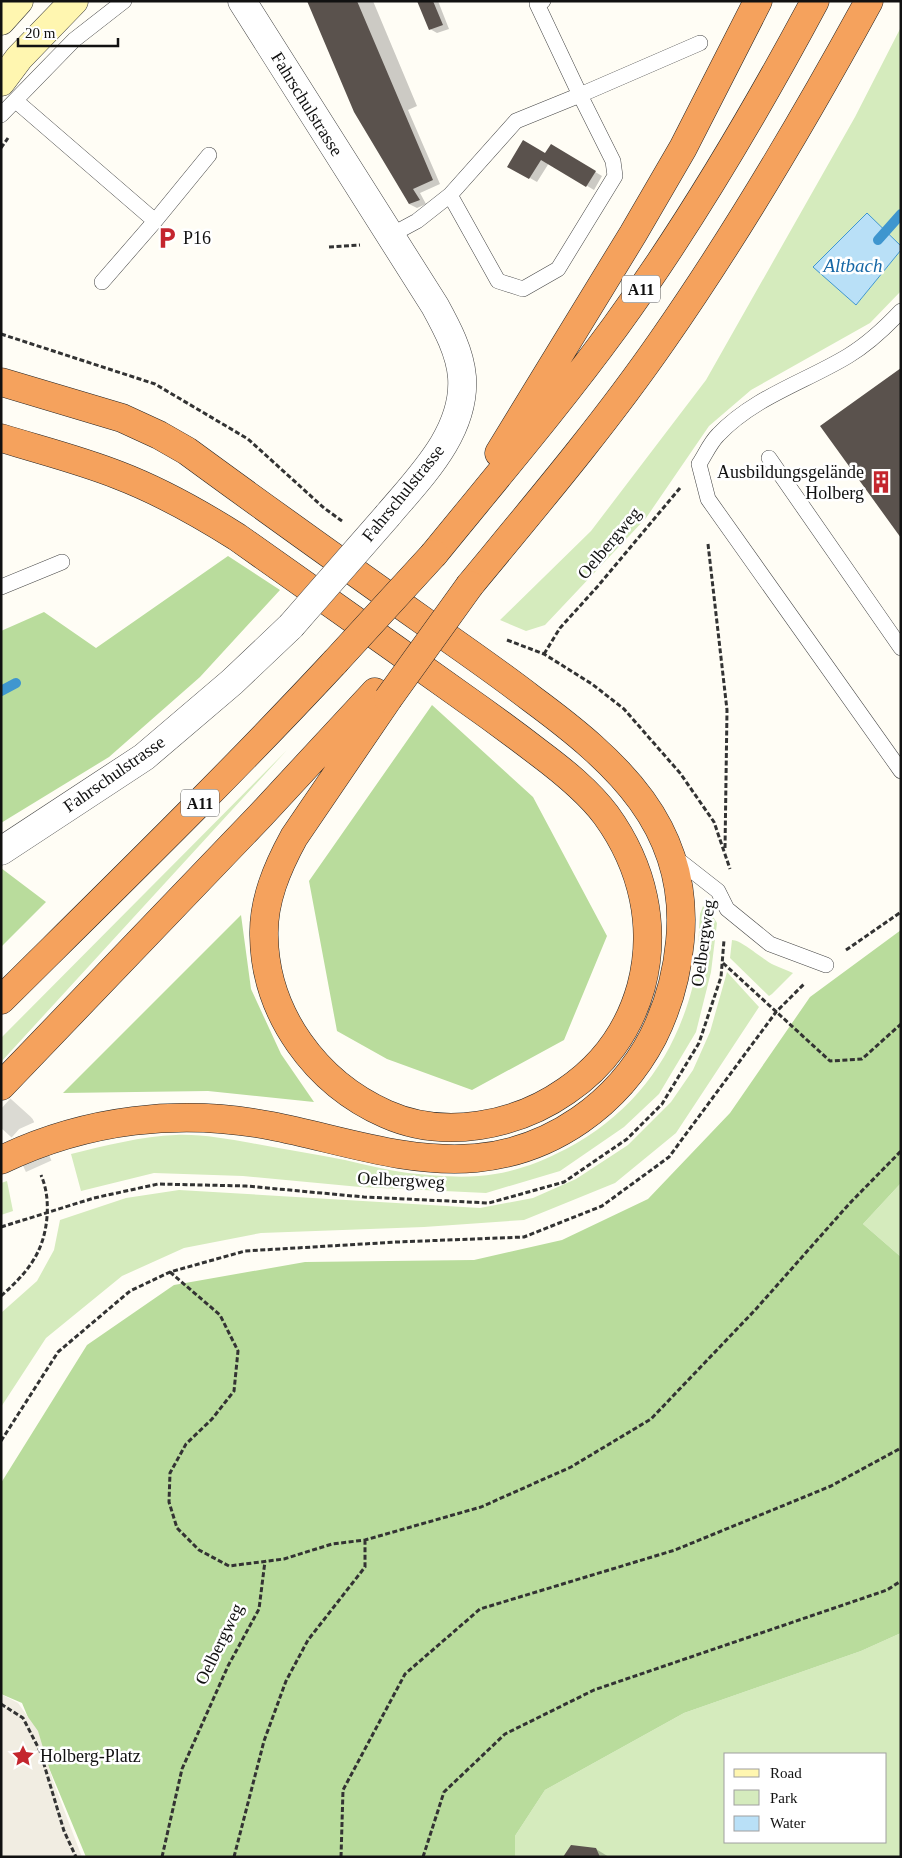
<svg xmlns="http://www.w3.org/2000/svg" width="902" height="1858" font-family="'Times New Roman',serif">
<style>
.green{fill:#d5ebbd;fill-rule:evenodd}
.forest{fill:#b9dc9c}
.plaza{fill:#f1ede2}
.water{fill:#b9e0f7;stroke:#3f96cf}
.shadow{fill:#0003}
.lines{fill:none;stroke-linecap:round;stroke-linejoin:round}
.stream{stroke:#3f96cf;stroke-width:10}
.building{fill:#5a524d}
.minor-tunnel{stroke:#dbdad3;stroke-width:28;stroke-dasharray:28 14;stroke-linecap:butt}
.service-casing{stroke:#444;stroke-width:16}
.minor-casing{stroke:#444;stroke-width:29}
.secondary-casing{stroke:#333;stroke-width:29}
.motorway-casing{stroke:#222;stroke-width:29}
.path{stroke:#333;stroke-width:3;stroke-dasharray:5 2.5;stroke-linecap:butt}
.service{stroke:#fff;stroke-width:15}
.minor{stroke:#fff;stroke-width:28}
.secondary{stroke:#fff6b0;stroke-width:28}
.motorway{stroke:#f5a25d;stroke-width:28}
.minor-bridge-casing{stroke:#444;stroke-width:29;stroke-linecap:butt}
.motorway-bridge-casing{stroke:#222;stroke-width:29;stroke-linecap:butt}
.path-bridge{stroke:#333;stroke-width:3;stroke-dasharray:5 2.5;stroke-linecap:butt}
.minor-bridge{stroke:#fff;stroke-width:28}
.motorway-bridge{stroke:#f5a25d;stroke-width:28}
.labels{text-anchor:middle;stroke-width:5;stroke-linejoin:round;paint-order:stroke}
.shield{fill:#fff;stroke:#585858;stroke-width:1}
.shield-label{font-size:16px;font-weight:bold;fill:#111}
.street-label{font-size:18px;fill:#111;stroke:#fff}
.poi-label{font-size:18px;fill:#111;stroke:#fff;text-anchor:start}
.water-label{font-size:19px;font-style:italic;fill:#1768a6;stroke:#fff}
</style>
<rect width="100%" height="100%" fill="#fffdf5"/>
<path class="green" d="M 901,27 L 901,246 L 886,231 L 814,267 L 856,305 L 901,250 L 901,291 L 870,323 L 751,390 L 709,426 L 646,518 L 545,625 L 526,631 L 500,620 L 591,531 L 706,380 L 855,117 Z
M 287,750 L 1,1062 L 1,1038 Z
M 703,906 L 709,910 L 717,923 L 711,972 L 696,1032 L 659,1094 L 624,1127 L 560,1171 L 486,1193 L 360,1187 L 243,1176 L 154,1173 L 81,1191 L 71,1154 C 103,1146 143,1136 176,1135 C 201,1134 227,1139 251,1143 C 283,1149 314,1154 345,1160 C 366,1165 387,1170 408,1173 C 436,1176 467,1179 495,1174 C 520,1170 543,1161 566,1149 C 632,1114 673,1060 692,989 C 699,965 698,939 700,914 Z
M 732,940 C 742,940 763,960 774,965 C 780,968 787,970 793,973 L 772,994 L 769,996 L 730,958 Z
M 727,972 L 759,1007 L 676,1133 L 615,1183 L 524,1220 L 424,1227 L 261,1233 L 184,1248 L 122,1276 L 46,1338 L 1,1407 L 1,1313 L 37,1281 L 54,1250 L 60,1220 L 126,1198 L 179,1190 L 480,1208 L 533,1198 L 576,1179 L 628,1145 L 671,1102 L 693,1070 L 710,1032 Z
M 7,1181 L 13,1211 L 1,1215 L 1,1183 Z
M 901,1183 L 901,1257 L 863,1224 Z
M 901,1633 L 901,1857 L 515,1857 L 515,1836 L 545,1790 L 684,1713 L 861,1651 ZM 726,1754 L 886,1754 L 886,1842 L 726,1842 Z"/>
<path class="forest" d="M 228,556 L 280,590 L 200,677 L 109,757 L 1,823 L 1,631 L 44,612 L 96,648 Z
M 432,705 L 533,797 L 607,936 L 564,1040 L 472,1090 L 387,1059 L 337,1031 L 309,881 Z
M 1,868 L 46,902 L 1,947 Z
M 241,915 L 251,989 L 281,1054 L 314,1102 L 208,1091 L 63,1093 Z
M 901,930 L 901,1183 L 863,1224 L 901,1257 L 901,1633 L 861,1651 L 684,1713 L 545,1790 L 515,1836 L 515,1857 L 86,1857 L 22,1703 L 1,1694 L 1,1483 L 87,1345 L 174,1285 L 305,1262 L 474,1260 L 562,1240 L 648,1199 L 730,1113 L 810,997 Z"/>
<path class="plaza" d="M 1,1694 L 18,1703 L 38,1731 L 53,1781 L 82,1857 L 1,1857 Z"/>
<path class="water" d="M 867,213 L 901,246 L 901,250 L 856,305 L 813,267 Z"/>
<path class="shadow" d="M 309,1 L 373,1 L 417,106 L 408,110 L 440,184 L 420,193 L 426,204 L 417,208 L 409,204 Z
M 418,1 L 438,1 L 449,29 L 437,33 L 430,29 Z
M 552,146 L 602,176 L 594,190 L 549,163 L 537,182 L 509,166 L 546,155 Z
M 596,1849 L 609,1857 L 565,1857 Z"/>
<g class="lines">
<path class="stream" d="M 878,240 L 901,214
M 1,691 L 16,683"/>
</g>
<path class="building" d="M 307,1 L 357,1 L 433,180 L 413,189 L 420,200 L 409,204 L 354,112 Z
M 417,1 L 433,1 L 443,25 L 429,30 Z
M 523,140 L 545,153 L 551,144 L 596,171 L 586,187 L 541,160 L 529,179 L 507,167 Z
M 901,368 L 901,538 L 820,426 Z
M 571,1845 L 596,1848 L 600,1857 L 563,1857 Z"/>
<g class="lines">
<path class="minor-tunnel" d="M 1,1109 L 21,1127 L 39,1167"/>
<defs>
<path id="service" d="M 16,101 L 155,221 L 209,155
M 1,115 L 74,40 L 124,1
M 450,195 L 498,281 L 523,289 L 558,269 L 615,176 L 613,161 L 580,95 L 700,43
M 391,235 L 417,221 L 450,195 L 516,121 L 580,95 L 537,4 L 543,1
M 102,282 L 155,221
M 901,311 C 885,328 868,344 848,356 C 805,382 754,397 718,435 C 710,443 705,455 699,464 L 708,499 L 901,771
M 769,458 L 901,648
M 1,587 L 62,562
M 672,855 L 718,891 L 727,909 L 770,944 L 826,965"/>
<path id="minor" d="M 242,1 L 435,306 C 447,328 460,352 462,377 C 466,432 420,477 388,515
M 1,851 L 144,757 L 232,682 L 291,626"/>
<path id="secondary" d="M 1,21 L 19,1
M 1,82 L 19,58 L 74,1"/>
<path id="motorway" d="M 1,382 L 122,418 L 159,435 L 187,451 C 266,509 346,566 425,622 C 461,647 497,672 532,699 C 616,761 691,827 680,941 C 677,975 668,1007 653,1037 C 618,1104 552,1151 476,1158 C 406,1164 339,1139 272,1126 C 180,1108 86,1119 1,1160
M 1,438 C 40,450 80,460 118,475 C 160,491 199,513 237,537 C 312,590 386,642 460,695 C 487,714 513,733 539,753 C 563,771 588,791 606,815 C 643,866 657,927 641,987 C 629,1030 603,1066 566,1091 C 516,1126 444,1140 386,1114 C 316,1083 265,1014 264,936 C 263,901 277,868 294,837 L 388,699
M 499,453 L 633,234 L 683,148 L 758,1
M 434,554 C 495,479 558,405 615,327 C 690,224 755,113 815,1
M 470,585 C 536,505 603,426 662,341 C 738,232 805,118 869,1
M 1,1000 C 114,888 227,778 335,662
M 1,1086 L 260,816 L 375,692"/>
</defs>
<use href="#service" class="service-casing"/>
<use href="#minor" class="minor-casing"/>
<use href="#secondary" class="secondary-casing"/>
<use href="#motorway" class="motorway-casing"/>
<path class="path" d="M 1,148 L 8,138
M 329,247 L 360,245
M 1,334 L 155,384 L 248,439 L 324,508 L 342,521
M 708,544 L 727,710 L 725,849
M 507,640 L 544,654 L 592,684 L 624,709 L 680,773 L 714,822 L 730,869
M 544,654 L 560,628 L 598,586 L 680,488
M 846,950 L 901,912
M 723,963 L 830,1061 L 862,1059 L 901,1024
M 94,1198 L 158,1184 L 246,1186 L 364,1197 L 489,1203 L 564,1182 L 627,1139 L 662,1104 L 699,1043 L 721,977 L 724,940
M 170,1272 L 220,1315 L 238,1351 L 234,1391 L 212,1419 L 186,1444 L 170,1473 L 169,1502 L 177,1528 L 199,1550 L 229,1566 L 284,1559 L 332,1544 L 365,1540 L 481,1507 L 571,1467 L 651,1419 L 756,1309 L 849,1204 L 901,1151
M 1,1296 C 27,1273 44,1253 47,1217 C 48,1203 47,1189 41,1175
M 1,1441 L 58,1352 L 130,1291 L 170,1272 L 245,1251 L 397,1242 L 524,1237 L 602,1206 L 669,1157 L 776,1012 L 804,984
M 1,1704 L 23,1718 L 40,1751 L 64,1831 L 76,1857
M 162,1857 L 182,1769 L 228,1666 L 259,1609 L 265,1561
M 234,1857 L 264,1741 L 286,1681 L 308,1640 L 365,1567 L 365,1540
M 341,1857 L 343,1790 L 405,1674 L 480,1609 L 675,1550 L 831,1486 L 901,1448
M 423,1857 L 444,1792 L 505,1734 L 594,1690 L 887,1590 L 901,1581"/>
<use href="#service" class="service"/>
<use href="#minor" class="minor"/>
<use href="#secondary" class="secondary"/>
<use href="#motorway" class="motorway"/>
<defs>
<path id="minor-bridge" d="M 291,626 L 388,515"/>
<path id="motorway-bridge" d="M 335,662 L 434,554
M 388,699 L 470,585"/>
</defs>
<use href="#minor-bridge" class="minor-bridge-casing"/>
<use href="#motorway-bridge" class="motorway-bridge-casing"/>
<path class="path-bridge" d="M 1,1227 L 94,1198"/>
<use href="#minor-bridge" class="minor-bridge"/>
<use href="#motorway-bridge" class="motorway-bridge"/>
</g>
<defs>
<symbol id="parking-bare" viewBox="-9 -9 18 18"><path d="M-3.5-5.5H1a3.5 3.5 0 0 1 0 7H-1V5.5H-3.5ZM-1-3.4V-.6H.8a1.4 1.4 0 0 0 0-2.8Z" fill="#c4262e" stroke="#fff" stroke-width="2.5" paint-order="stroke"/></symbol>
<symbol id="building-bare" viewBox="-9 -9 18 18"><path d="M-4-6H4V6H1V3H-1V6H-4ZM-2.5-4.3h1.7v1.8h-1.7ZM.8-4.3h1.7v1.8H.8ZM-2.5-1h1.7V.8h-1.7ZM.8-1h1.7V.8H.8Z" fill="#c4262e" stroke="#fff" stroke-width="2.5" paint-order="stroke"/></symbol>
<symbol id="sight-bare" viewBox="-9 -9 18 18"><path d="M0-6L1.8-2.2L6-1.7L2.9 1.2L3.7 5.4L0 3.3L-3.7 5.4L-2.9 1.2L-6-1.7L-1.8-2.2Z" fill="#c4262e" stroke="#fff" stroke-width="2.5" paint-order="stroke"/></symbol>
</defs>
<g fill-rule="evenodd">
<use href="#parking-bare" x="151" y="222" width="32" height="32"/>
<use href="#building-bare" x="865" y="466" width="32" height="32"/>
<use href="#sight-bare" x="7" y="1740" width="32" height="32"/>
</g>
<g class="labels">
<g class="shield">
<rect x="622" y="275.5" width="38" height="27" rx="4"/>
<rect x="181" y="789.5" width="38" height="27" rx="4"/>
</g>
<g class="shield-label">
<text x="641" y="295">A11</text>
<text x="200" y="809">A11</text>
</g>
<g class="street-label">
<text transform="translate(307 104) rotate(58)" y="6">Fahrschulstrasse</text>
<text transform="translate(403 493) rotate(-51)" y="6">Fahrschulstrasse</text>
<text transform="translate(609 543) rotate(-50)" y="6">Oelbergweg</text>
<text transform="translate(114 774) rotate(-35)" y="6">Fahrschulstrasse</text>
<text transform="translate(703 943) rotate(-82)" y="6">Oelbergweg</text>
<text transform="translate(401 1180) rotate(3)" y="6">Oelbergweg</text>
<text transform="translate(219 1644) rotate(-64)" y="6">Oelbergweg</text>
</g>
<g class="poi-label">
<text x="183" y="244">P16</text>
<text x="864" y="478" text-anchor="end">Ausbildungsgelände<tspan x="864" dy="21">Holberg</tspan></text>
<text x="40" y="1762">Holberg-Platz</text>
</g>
<g class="water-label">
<text x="853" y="272">Altbach</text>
</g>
</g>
<rect width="902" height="1858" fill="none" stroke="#111111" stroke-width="5"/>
<rect x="724" y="1753" width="162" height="90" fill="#ffffff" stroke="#a0a0a0"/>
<rect x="734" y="1769" width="25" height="8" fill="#fff6b0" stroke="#a0a0a0"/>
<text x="770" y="1778" font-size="15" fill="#111111">Road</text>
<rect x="734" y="1790" width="25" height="15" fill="#d5ebbd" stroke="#a0a0a0"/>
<text x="770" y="1803" font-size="15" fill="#111111">Park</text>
<rect x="734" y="1816" width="25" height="15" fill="#b9e0f7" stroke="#a0a0a0"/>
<text x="770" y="1828" font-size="15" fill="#111111">Water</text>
<path d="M18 38v8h100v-8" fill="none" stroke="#111111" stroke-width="2.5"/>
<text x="25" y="38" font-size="15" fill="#111111" stroke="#ffffff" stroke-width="4" paint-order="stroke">20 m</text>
</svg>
